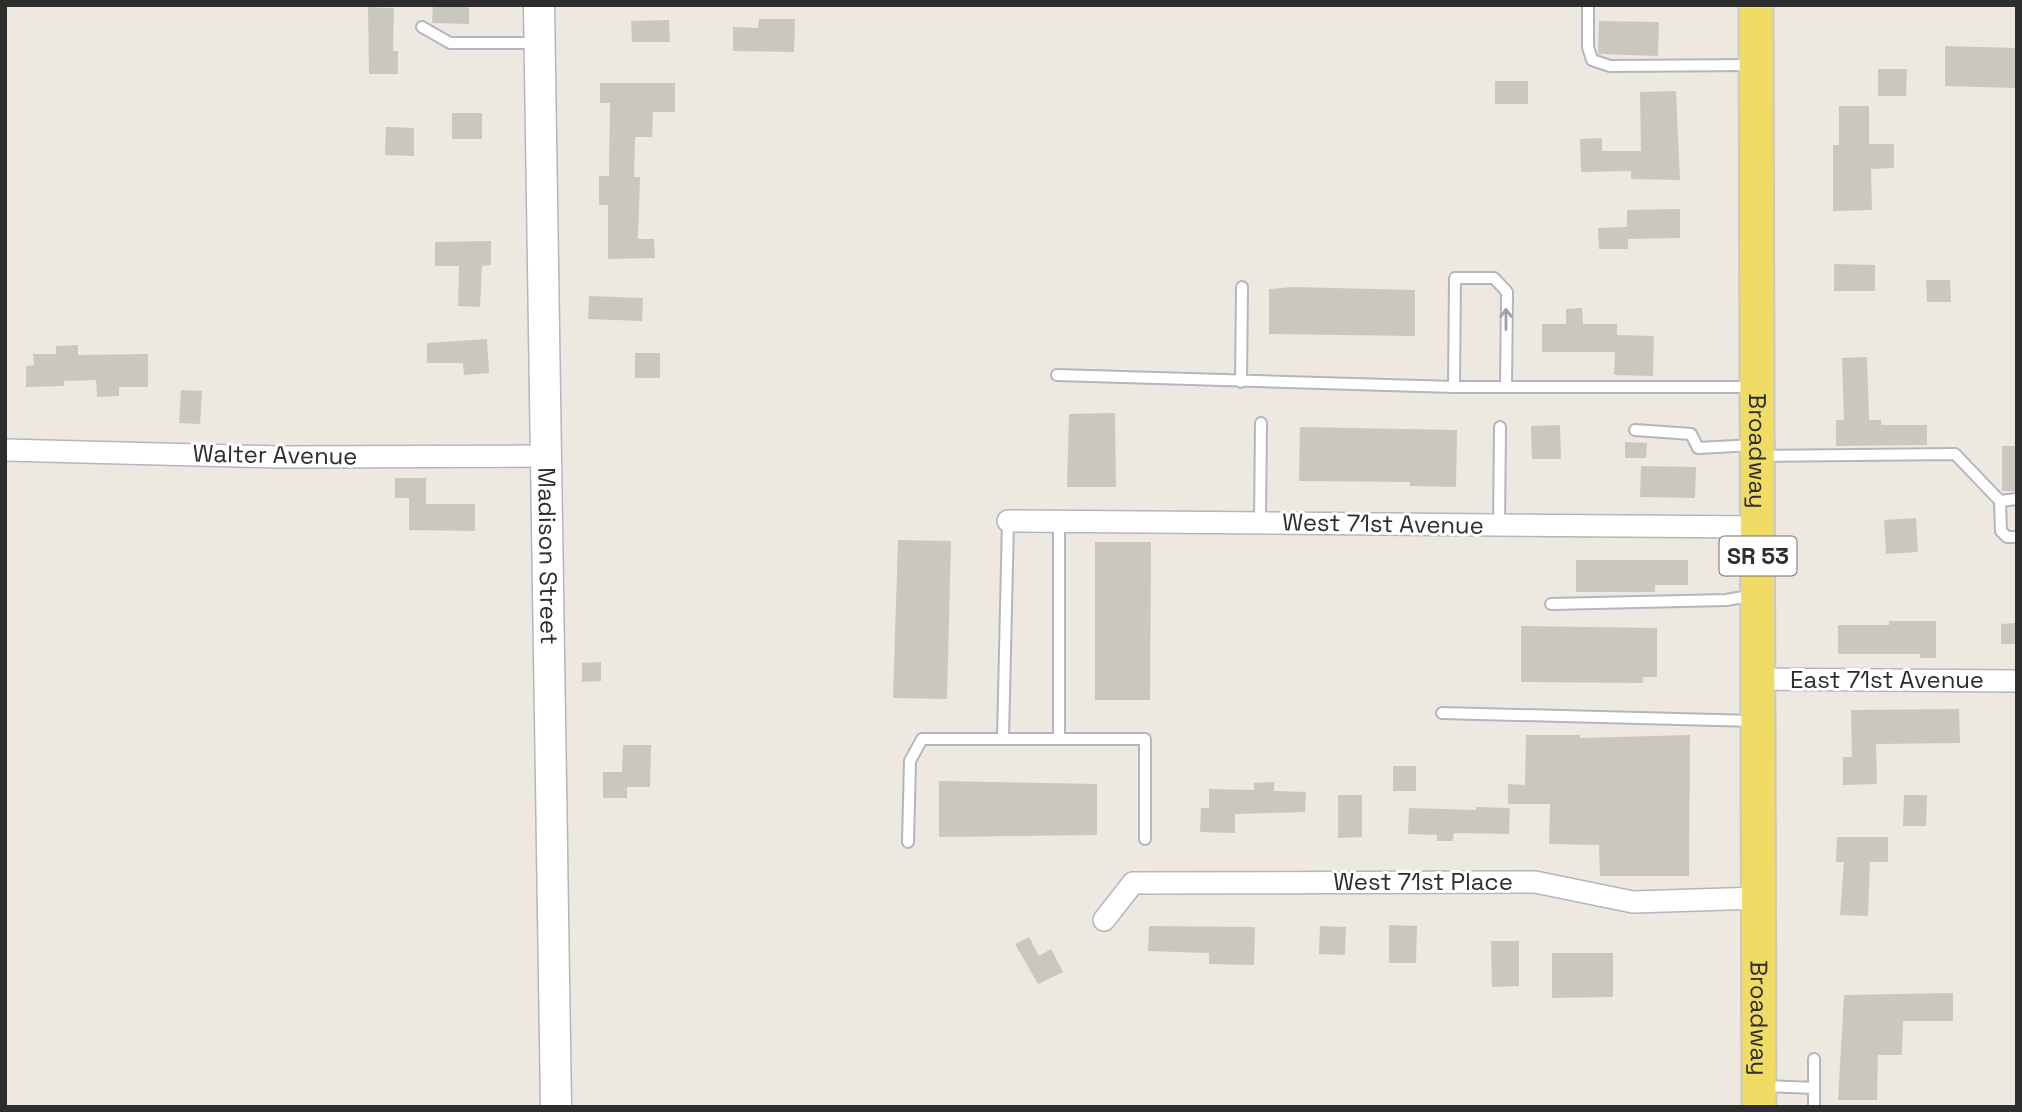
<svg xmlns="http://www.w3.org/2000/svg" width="2022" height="1112" font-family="'Space Grotesk',sans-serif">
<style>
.building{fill:#cac7be}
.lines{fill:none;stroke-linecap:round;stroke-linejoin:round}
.lane-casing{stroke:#b3b5c0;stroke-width:14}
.street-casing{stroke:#b3b5c0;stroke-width:24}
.secondary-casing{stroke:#b3b5c0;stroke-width:33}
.primary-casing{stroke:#c8c8c8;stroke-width:37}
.lane{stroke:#fff;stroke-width:10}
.street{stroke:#fff;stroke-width:21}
.secondary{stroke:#fff;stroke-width:30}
.primary{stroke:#f0db64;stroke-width:33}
.oneway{stroke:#a0a0a0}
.labels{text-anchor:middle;stroke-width:6;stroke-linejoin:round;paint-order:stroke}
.shield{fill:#fff;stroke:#6c6c6c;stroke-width:2}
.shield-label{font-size:23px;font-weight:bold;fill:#2d2d2d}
.street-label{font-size:24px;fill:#2d2d2d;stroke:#fff}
</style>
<rect width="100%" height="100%" fill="#eee9e0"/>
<path class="building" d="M 433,5 L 469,5 L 469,24 L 432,23 Z
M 368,7 L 394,8 L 393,51 L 398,51 L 398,74 L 369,74 Z
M 759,19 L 795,19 L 794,52 L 733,51 L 733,27 L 758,28 Z
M 669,20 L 670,42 L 632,42 L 631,21 Z
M 1599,21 L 1659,22 L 1658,56 L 1598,54 Z
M 1945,46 L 2016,48 L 2015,88 L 1945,86 Z
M 1878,69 L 1907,69 L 1906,96 L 1878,96 Z
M 1495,81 L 1528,81 L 1528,104 L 1495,104 Z
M 600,83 L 675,83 L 675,112 L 653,112 L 652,137 L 635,137 L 634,177 L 640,177 L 638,239 L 654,239 L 655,258 L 608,259 L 608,205 L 599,205 L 599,176 L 609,176 L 610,103 L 600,103 Z
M 1676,91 L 1680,180 L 1631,179 L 1631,171 L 1581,172 L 1580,139 L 1602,138 L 1602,151 L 1641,151 L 1640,92 Z
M 1839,106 L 1869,106 L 1869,144 L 1894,144 L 1894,168 L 1871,169 L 1872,210 L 1833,211 L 1833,145 L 1839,145 Z
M 452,113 L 482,113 L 482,139 L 452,139 Z
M 386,127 L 414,128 L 414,156 L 385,155 Z
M 1680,209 L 1680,238 L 1628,239 L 1628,249 L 1599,249 L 1598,228 L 1627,227 L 1627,210 Z
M 491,241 L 491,265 L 482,266 L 480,307 L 458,306 L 459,266 L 435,266 L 435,242 Z
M 1834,264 L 1875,265 L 1875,291 L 1834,291 Z
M 1926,280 L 1950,280 L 1951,302 L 1927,302 Z
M 1293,287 L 1415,290 L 1415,336 L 1269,334 L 1269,289 Z
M 589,296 L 643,298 L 642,321 L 588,319 Z
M 1582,308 L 1583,324 L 1617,324 L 1617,335 L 1654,336 L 1653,376 L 1614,375 L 1615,352 L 1542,352 L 1542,324 L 1566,324 L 1566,309 Z
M 487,339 L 489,373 L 464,375 L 463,363 L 427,363 L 427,343 Z
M 78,345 L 78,355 L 148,354 L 148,387 L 119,387 L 119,396 L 97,397 L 96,380 L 64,381 L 64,386 L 26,387 L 26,366 L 34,365 L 33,354 L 56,354 L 56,346 Z
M 635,353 L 660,353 L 660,378 L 635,378 Z
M 1867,357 L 1869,420 L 1881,420 L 1881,425 L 1927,425 L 1927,445 L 1836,446 L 1836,420 L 1844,420 L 1842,358 Z
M 181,390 L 202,391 L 200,424 L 179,423 Z
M 1115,413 L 1116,487 L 1067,487 L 1069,414 Z
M 1560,425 L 1561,459 L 1532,459 L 1531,426 Z
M 1300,427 L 1457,430 L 1456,487 L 1410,486 L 1410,482 L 1299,481 Z
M 1625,442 L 1647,443 L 1646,458 L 1625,458 Z
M 2002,446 L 2017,446 L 2017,491 L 2002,491 Z
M 1641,466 L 1696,467 L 1695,498 L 1640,497 Z
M 395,478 L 426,478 L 426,504 L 475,504 L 475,531 L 409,530 L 409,498 L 395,498 Z
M 1916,518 L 1918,552 L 1886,554 L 1884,520 Z
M 898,540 L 951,541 L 947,699 L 893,698 Z
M 1095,542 L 1151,542 L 1150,700 L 1095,700 Z
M 1576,560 L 1688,560 L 1688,585 L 1655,585 L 1655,592 L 1576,592 Z
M 1889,621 L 1936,621 L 1936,658 L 1920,658 L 1920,654 L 1838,654 L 1838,625 L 1889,625 Z
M 2017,623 L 2017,644 L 2001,644 L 2001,624 Z
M 1521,626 L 1657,628 L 1657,677 L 1643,677 L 1643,683 L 1521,682 Z
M 601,662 L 601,681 L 582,682 L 582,663 Z
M 1959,709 L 1960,743 L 1876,744 L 1877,784 L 1843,785 L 1843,757 L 1852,757 L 1851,710 Z
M 1526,735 L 1580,735 L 1580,738 L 1690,735 L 1689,876 L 1600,876 L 1599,845 L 1549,844 L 1550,804 L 1508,804 L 1508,784 L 1525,785 Z
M 623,745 L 651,745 L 650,787 L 627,787 L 627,798 L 603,798 L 603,772 L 622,772 Z
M 1393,766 L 1416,766 L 1416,791 L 1393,791 Z
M 939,781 L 1097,784 L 1097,835 L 939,837 Z
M 1274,782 L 1274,791 L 1306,792 L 1305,812 L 1235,814 L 1235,833 L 1200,832 L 1201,808 L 1209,808 L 1209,789 L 1254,790 L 1254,783 Z
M 1338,795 L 1362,795 L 1362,837 L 1338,838 Z
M 1904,795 L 1927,795 L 1926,826 L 1903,826 Z
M 1476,807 L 1510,808 L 1509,834 L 1454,833 L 1453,841 L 1437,841 L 1437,835 L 1408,834 L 1409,808 L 1476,810 Z
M 1837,837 L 1888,837 L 1888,862 L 1870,862 L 1868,916 L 1840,915 L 1844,862 L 1836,862 Z
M 1389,925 L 1417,926 L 1416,963 L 1389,963 Z
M 1149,926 L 1255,927 L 1254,965 L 1209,964 L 1209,953 L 1148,951 Z
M 1320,926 L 1346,927 L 1345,955 L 1319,954 Z
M 1029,937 L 1039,956 L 1051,949 L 1063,972 L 1038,984 L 1015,944 Z
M 1491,941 L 1519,941 L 1519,986 L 1492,987 Z
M 1552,953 L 1613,953 L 1613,997 L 1552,998 Z
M 1953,993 L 1953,1021 L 1903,1021 L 1902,1055 L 1878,1055 L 1877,1100 L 1838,1100 L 1844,995 Z"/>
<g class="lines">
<defs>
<path id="lane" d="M 1588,5 L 1588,47 L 1592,60 L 1610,66 L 1753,65
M 422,27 L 450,43 L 537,43
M 1057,375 L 1454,387 L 1754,387
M 1241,382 L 1242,287
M 1454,387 L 1455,278 L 1494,278 L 1507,292 L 1506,387
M 1635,430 L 1691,434 L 1698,448 L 1754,445
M 1760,456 L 1955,454 L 2000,501 L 2001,531 L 2007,537 L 2017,537
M 2000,501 L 2017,499
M 1260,523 L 1261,423
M 1499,525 L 1500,427
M 1551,604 L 1726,600 L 1755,595
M 1442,713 L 1755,721
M 1003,738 L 1008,521
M 1059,738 L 1059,521
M 908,842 L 910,761 L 922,739 L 1145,739 L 1145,839
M 1764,1086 L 1814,1088
M 1814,1107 L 1814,1059"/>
<path id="street" d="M 5,450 L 279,457 L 545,456
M 1008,521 L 1758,527
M 1758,679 L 2017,681
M 1104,920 L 1133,883 L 1535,882 L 1633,902 L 1759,898"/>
<g id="secondary">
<path id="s1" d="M 539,5 L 556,1107"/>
</g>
<g id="primary">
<path id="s2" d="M 1756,5 L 1759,1107"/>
</g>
</defs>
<use href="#lane" class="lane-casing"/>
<use href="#street" class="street-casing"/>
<use href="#secondary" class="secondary-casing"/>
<use href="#primary" class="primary-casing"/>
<use href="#lane" class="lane"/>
<use href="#street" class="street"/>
<use href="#secondary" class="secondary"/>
<use href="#primary" class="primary"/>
</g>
<defs><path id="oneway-shaft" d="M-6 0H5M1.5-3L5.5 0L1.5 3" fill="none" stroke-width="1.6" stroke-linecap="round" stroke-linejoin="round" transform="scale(1.75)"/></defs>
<use class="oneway" href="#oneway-shaft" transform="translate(1506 319) rotate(-90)"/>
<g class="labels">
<rect class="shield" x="1719.5" y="536.5" width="77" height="39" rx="5"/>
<g class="shield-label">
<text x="1758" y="564">SR 53</text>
</g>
<g class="street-label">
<text dy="8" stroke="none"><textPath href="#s2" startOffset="446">Broadway</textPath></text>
<text transform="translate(275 455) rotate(1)" y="8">Walter Avenue</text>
<text transform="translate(1383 524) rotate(1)" y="8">West 71st Avenue</text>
<text dy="8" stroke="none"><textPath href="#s1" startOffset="551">Madison Street</textPath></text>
<text x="1887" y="688">East 71st Avenue</text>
<text x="1423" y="890">West 71st Place</text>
<text dy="8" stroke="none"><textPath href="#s2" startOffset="1013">Broadway</textPath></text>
</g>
</g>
<rect width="2022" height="1112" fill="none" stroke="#2d2d2d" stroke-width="14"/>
</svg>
